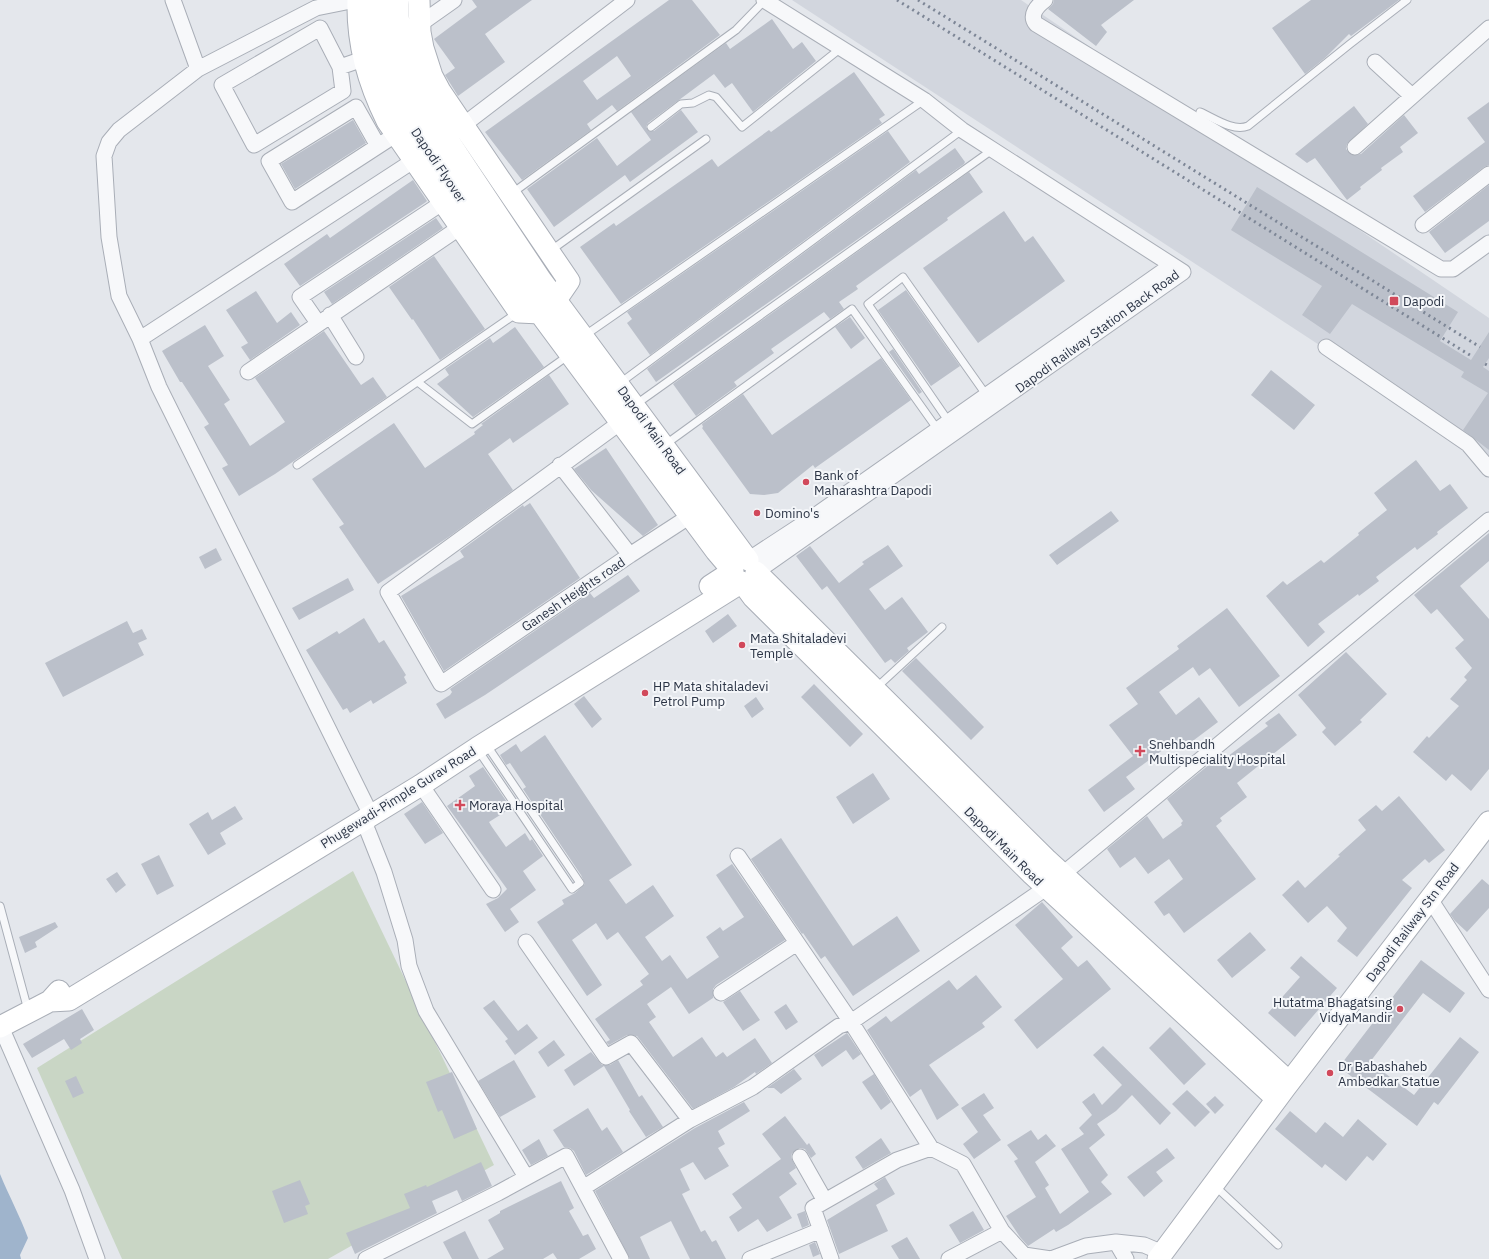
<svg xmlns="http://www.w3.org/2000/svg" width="1489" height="1259" font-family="'IBM Plex Sans',sans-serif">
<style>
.built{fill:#d2d6de}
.green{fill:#c9d6c5}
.water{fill:#9fb4cc}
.building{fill:#bbc0ca;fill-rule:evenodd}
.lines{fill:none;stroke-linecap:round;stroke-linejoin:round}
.lane-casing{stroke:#a9aeb7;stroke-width:9}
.street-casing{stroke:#a9aeb7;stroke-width:17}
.secondary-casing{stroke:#a9aeb7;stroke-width:23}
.lane{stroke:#f7f8fa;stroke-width:7}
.street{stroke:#f7f8fa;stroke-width:15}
.secondary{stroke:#fff;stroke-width:21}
.rail{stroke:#7d8696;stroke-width:3;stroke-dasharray:2 4;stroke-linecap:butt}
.poi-dot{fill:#d1495b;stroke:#f4f6f9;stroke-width:1.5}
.labels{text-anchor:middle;stroke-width:4;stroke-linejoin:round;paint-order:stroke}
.street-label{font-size:13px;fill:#2b3445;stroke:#f4f6f9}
.poi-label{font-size:13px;fill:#2b3445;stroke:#f4f6f9;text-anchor:start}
</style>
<rect width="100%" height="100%" fill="#e4e7ec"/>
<path class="built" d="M 792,0 L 1021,0 L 1489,318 L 1489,456 Z"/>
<path class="green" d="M 353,871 L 494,1165 L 328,1259 L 122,1259 L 37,1068 Z"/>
<path class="water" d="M 0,1174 C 9,1196 20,1216 28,1238 L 20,1255 L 21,1259 L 0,1259 Z"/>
<path class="building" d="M 472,0 L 532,0 L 485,34 L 505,62 L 458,96 L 445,75 L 455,68 L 434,39 L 477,7 Z
M 669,0 L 692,0 L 720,35 L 617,111 L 612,105 L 587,124 L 591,130 L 522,180 L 485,132 ZM 617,56 L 631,76 L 597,100 L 583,81 Z
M 1054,0 L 1134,0 L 1101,25 L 1107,32 L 1096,46 L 1048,9 L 1053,4 Z
M 1311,0 L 1399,0 L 1351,36 L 1349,34 L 1325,58 L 1305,74 L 1272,28 Z
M 772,19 L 793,49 L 802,42 L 816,61 L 753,112 L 732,83 L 725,88 L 714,74 L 648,123 L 646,127 L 649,131 L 654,131 L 681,110 L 698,132 L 630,182 L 625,175 L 554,227 L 527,189 L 597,138 L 617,166 L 651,140 L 631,112 L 726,43 L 730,49 Z
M 854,72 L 885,115 L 879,119 L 882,123 L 621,304 L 580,247 L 614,223 L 616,226 L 712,159 L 718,167 L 769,130 L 771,132 Z
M 1489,102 L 1489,165 L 1484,167 L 1425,212 L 1413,196 L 1485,142 L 1467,118 Z
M 1354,106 L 1368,124 L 1347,144 L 1346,149 L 1352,155 L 1361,154 L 1404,115 L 1418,133 L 1400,147 L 1403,152 L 1381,168 L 1382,170 L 1360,187 L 1361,189 L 1347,200 L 1315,158 L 1307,163 L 1295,154 Z
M 353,120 L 366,143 L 295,189 L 281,164 Z
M 888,131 L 910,162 L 650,355 L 627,323 L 632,319 L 627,312 Z
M 955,148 L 965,162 L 964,164 L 656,382 L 647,369 L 916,170 L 919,174 Z
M 969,172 L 983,192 L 947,218 L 948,220 L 856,286 L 858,289 L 839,302 L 844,309 L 830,319 L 824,312 L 771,349 L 774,353 L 734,382 L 737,386 L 696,416 L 673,384 Z
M 413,180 L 427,201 L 426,202 L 300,286 L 284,264 L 327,234 L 330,238 Z
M 1489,185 L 1489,221 L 1445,253 L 1429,232 Z
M 1257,187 L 1458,312 L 1440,341 L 1471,360 L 1489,332 L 1489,358 L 1483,367 L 1489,371 L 1489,450 L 1463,430 L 1488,393 L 1461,377 L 1464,372 L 1352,304 L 1330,334 L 1302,315 L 1322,286 L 1231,230 Z
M 1004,211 L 1025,242 L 1033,236 L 1065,281 L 978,343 L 923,268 Z
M 436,218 L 443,228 L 332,304 L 324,292 Z
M 434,256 L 485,329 L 440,360 L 413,319 L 412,320 L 389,287 Z
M 906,290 L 960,366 L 931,386 L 878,310 Z
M 256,291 L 277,323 L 291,312 L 300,325 L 250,360 L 241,347 L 248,343 L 226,310 Z
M 850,317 L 865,338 L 851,349 L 835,327 Z
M 205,325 L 224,356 L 208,366 L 230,400 L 224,404 L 250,446 L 285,422 L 255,378 L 324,331 L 361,385 L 373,377 L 387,397 L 275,474 L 239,496 L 222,468 L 228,465 L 204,427 L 209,424 L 182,382 L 180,382 L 162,351 Z
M 515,327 L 544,367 L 473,417 L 437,384 L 449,375 L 445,369 L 490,338 L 493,343 Z
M 893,349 L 922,392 L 919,394 L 889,352 Z
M 881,358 L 911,400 L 815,468 L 813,465 L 778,493 L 764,495 L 750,494 L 702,428 L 703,427 L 702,424 L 743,394 L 772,435 Z
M 1271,370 L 1315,405 L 1294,430 L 1251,395 Z
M 549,375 L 569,404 L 513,443 L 510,438 L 488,454 L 513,490 L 450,536 L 378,584 L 339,527 L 344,524 L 312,479 L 394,423 L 425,468 L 475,434 L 474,432 L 483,425 L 481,424 Z
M 606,448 L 658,525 L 643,536 L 591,490 L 574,469 Z
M 1416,460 L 1440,491 L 1450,484 L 1468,508 L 1437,532 L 1438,534 L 1417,550 L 1415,547 L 1376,577 L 1379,581 L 1359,596 L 1358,594 L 1318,624 L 1325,632 L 1308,647 L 1266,596 L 1283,581 L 1287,585 L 1321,560 L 1324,563 L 1359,535 L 1358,533 L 1387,510 L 1374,493 Z
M 530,503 L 580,578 L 444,671 L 401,596 L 464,557 L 460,551 L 523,505 L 524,507 Z
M 1111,511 L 1119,521 L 1057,565 L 1049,555 Z
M 1489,533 L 1489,561 L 1460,586 L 1489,619 L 1489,769 L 1471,791 L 1452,774 L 1446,781 L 1413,752 L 1427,736 L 1429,738 L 1459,706 L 1450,699 L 1467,680 L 1464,677 L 1472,668 L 1455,648 L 1464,640 L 1437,609 L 1431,614 L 1414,595 Z
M 888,545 L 903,566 L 869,589 L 885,610 L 902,597 L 928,632 L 907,648 L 909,651 L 895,663 L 891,659 L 885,663 L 827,586 L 822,590 L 796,556 L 810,546 L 839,583 L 864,564 L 862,562 Z
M 216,548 L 222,560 L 205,569 L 199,557 Z
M 628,575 L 640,591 L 485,695 L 445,719 L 436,704 L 450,695 L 452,692 L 450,689 L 590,593 L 594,598 Z
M 348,578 L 354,590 L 299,620 L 292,608 Z
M 1227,608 L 1280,676 L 1239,707 L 1210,668 L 1199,676 L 1193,667 L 1159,692 L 1176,715 L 1199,697 L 1218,722 L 1182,749 L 1175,741 L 1126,777 L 1135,789 L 1104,812 L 1088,790 L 1133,756 L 1109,725 L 1138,704 L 1126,688 L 1179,649 L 1177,646 Z
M 728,614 L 737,626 L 713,643 L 705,631 Z
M 364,618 L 379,643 L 384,640 L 406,675 L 404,677 L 407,683 L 373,704 L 371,700 L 350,713 L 347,708 L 343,710 L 306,650 L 337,631 L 339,634 Z
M 127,621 L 133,633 L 142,629 L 147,639 L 138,643 L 144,655 L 63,697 L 45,663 Z
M 1346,652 L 1387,694 L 1360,720 L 1362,722 L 1335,746 L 1322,732 L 1326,728 L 1298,695 Z
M 916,658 L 984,727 L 971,740 L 902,671 Z
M 814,684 L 863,734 L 850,747 L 801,697 Z
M 584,696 L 602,719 L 592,728 L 574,704 Z
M 756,697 L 764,709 L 752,718 L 744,706 Z
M 1279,713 L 1297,735 L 1237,783 L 1247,797 L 1220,818 L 1222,821 L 1216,826 L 1256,879 L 1184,933 L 1169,913 L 1164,916 L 1154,902 L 1183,879 L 1169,859 L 1148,874 L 1135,857 L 1120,868 L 1107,849 L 1147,816 L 1163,839 L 1182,825 L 1181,823 L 1183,821 L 1167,799 L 1216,759 L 1219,763 L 1268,726 L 1265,723 Z
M 545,735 L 632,865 L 609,880 L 626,904 L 653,885 L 674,916 L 645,937 L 662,961 L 670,955 L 687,979 L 719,957 L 706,937 L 720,927 L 723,931 L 744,917 L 716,875 L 732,864 L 785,940 L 716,985 L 713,989 L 713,998 L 689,1014 L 671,987 L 647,1004 L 656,1017 L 649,1022 L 673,1057 L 702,1037 L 716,1057 L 723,1052 L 727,1057 L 755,1038 L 772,1063 L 756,1074 L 755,1072 L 734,1087 L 693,1109 L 637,1036 L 627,1035 L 609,1045 L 606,1042 L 610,1040 L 595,1019 L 643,985 L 640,981 L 649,974 L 618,932 L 607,940 L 596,923 L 572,940 L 602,985 L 587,996 L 537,922 L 564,904 L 562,900 L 575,893 L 585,884 L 581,875 L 523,789 L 526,787 L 510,763 L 506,765 L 500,755 L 516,744 L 521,752 Z
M 483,767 L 511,808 L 489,822 L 492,827 L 506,847 L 525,833 L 530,841 L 532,839 L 543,856 L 523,871 L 536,890 L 510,909 L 519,922 L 505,932 L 486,904 L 498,898 L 507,889 L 447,806 L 475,786 L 469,776 Z
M 873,773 L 890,799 L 853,824 L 836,797 Z
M 1399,796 L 1445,850 L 1429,863 L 1425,859 L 1402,880 L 1412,888 L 1357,957 L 1337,941 L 1347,928 L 1327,906 L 1308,923 L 1282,895 L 1298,880 L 1305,888 L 1340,856 L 1338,855 L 1366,830 L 1358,820 L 1376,805 L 1382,811 Z
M 422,802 L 443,833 L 425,844 L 404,814 Z
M 235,806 L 243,819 L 220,833 L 226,844 L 208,855 L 189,824 L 208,812 L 212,820 Z
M 781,838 L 853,946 L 897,916 L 920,951 L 853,996 L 825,956 L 821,959 L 803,933 L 802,934 L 751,859 Z
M 159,855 L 174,886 L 157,895 L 141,864 Z
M 117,872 L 126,885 L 116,893 L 106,879 Z
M 1482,879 L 1489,885 L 1489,908 L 1467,932 L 1455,921 L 1450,914 Z
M 1042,902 L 1073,937 L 1061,948 L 1078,967 L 1087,960 L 1111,989 L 1037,1049 L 1014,1020 L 1063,979 L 1015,925 Z
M 55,922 L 58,927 L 35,942 L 37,947 L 25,953 L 19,937 Z
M 1250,932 L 1266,950 L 1232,978 L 1217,960 Z
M 1301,956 L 1337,988 L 1295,1037 L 1268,1013 L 1300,977 L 1290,968 Z
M 1421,960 L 1465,993 L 1450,1013 L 1423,993 L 1370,1062 L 1414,1095 L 1460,1037 L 1479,1052 L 1438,1105 L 1434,1102 L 1417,1126 L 1339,1067 Z
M 976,975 L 1002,1007 L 982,1023 L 985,1027 L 929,1065 L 959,1105 L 937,1120 L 921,1089 L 910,1097 L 867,1030 L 886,1016 L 891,1022 L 949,980 L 957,990 Z
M 740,991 L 760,1020 L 743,1031 L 723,1002 Z
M 494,1000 L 518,1031 L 527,1024 L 538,1038 L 515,1055 L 505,1041 L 508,1039 L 483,1008 Z
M 786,1004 L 798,1022 L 786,1030 L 774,1012 Z
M 82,1009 L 94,1030 L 80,1039 L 82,1043 L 71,1050 L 64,1039 L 32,1058 L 23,1044 Z
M 1170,1027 L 1206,1064 L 1184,1085 L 1149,1048 Z
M 847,1033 L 861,1054 L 853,1060 L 846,1050 L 822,1067 L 814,1055 Z
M 554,1040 L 565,1055 L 548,1067 L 538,1052 Z
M 1103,1046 L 1171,1113 L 1160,1125 L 1132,1095 L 1116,1111 L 1097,1124 L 1105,1135 L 1089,1148 L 1108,1175 L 1101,1182 L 1112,1194 L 1068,1225 L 1056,1232 L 1054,1229 L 1028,1246 L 1020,1237 L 1006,1216 L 1036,1197 L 1014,1161 L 1018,1159 L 1007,1145 L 1031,1130 L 1038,1140 L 1046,1134 L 1056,1146 L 1035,1162 L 1049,1185 L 1045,1188 L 1060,1214 L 1089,1192 L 1061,1149 L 1084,1134 L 1079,1128 L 1092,1115 L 1082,1102 L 1094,1093 L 1102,1105 L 1122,1085 L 1093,1055 Z
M 591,1052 L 602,1065 L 610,1065 L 618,1060 L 639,1097 L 642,1095 L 663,1127 L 646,1137 L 629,1111 L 630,1110 L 604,1066 L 574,1086 L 564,1070 Z
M 514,1060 L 536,1097 L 500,1117 L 478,1081 Z
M 794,1069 L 802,1079 L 781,1094 L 774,1088 L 767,1088 Z
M 452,1072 L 477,1129 L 454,1139 L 442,1110 L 438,1112 L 426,1082 Z
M 874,1074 L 891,1102 L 881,1110 L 862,1082 Z
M 76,1076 L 84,1093 L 73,1098 L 65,1081 Z
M 1187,1090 L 1210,1112 L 1195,1127 L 1172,1104 Z
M 984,1093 L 994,1108 L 983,1115 L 1001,1140 L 974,1159 L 963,1144 L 978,1132 L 961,1108 Z
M 1215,1096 L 1224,1105 L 1215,1114 L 1206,1104 Z
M 744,1102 L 750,1111 L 718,1131 L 725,1144 L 718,1148 L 729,1166 L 705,1180 L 693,1162 L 680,1169 L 690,1190 L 682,1194 L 701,1232 L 705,1230 L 712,1242 L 716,1240 L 726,1259 L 690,1259 L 671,1221 L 640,1237 L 650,1259 L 630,1259 L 595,1191 L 695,1128 Z
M 588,1108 L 602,1131 L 607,1127 L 623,1152 L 586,1175 L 574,1151 L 570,1148 L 564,1147 L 553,1130 Z
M 1290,1111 L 1316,1133 L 1325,1122 L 1343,1137 L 1358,1119 L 1387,1144 L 1373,1161 L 1367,1156 L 1346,1181 L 1325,1164 L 1322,1168 L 1275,1129 Z
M 785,1116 L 807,1145 L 809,1143 L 816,1154 L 811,1158 L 805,1149 L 800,1148 L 792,1153 L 791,1157 L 796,1168 L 789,1173 L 797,1184 L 779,1197 L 792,1218 L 767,1232 L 758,1219 L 738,1232 L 729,1217 L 742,1208 L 732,1194 L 781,1159 L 762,1134 Z
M 881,1138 L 891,1153 L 863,1169 L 855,1157 Z
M 539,1139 L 548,1156 L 531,1165 L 522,1150 Z
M 1167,1148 L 1175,1158 L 1156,1172 L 1163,1181 L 1144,1197 L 1127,1177 Z
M 481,1162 L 492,1186 L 462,1201 L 457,1190 L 432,1201 L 437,1213 L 355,1254 L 346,1233 L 410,1208 L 404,1194 L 426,1185 L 427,1187 Z
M 885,1177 L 895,1194 L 876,1205 L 888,1231 L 839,1254 L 827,1220 L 878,1189 L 874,1184 Z
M 300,1180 L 310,1204 L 305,1206 L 308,1214 L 284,1223 L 272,1191 Z
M 561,1181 L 574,1208 L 569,1211 L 583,1236 L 588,1234 L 596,1249 L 579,1259 L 557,1259 L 553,1253 L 543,1259 L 487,1259 L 504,1249 L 488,1220 L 500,1213 L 500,1211 Z
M 805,1211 L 809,1225 L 802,1228 L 797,1214 Z
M 973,1211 L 984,1230 L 960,1243 L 949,1225 Z
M 465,1231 L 479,1259 L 452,1259 L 443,1242 Z
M 907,1237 L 920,1259 L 899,1259 L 891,1246 Z
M 815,1242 L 820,1254 L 813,1257 L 809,1245 Z"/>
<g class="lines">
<defs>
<path id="lane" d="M 1200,112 C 1214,118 1233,132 1248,126 L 1350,44 L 1407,0
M 651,127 L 681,104 L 693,103 L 709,95 L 716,97 L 742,127 L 841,48
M 511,194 L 736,30 L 765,0
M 550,251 L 706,139
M 584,336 L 924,100
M 419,383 L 472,424 L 569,355
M 620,383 L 962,130
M 635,405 L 992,150
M 949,422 L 868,304 L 903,277 L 987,396
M 666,444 L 852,309 L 938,430
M 297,465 L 517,313
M 876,688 L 942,627
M 478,750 L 572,889 L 580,883 L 486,744
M 0,906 L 28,1010
M 1215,1186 L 1278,1245"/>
<path id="street" d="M 173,0 L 198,69
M 356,0 L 316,8 L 198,69 L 119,130 L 109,142 L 104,156 L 109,237 L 119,296 L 140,339 L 159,387 L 371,815 L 366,822 L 367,829 L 384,872 L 405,940 L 409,966 L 426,1011 L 526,1177
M 1045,0 C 1037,6 1029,15 1036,24 L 1441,269 L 1453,269 L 1489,243
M 420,24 L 454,0
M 1375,62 L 1412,96
M 340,67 L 320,28 L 222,85 L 254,145 L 343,91 L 340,67 L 363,59
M 462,126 L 627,0
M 378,146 L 356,107 L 269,161 L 292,202 L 395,135
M 1355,147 L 1489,28
M 1423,225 L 1489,174
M 330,315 L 356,357
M 318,323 L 300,297 L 442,203
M 140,339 L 413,161
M 1326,347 L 1468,444 L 1489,469
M 248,372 L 459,228
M 560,465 L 630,555 L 441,684 L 388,592 L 621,422
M 630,555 L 690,516
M 748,560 L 809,520 L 1172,265
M 756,572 L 1183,272 L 962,130 L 924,100 L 764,0
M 421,785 L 493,890
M 738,856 L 851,1022 L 931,1148 L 963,1164 L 1002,1231 L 1024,1255 L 1051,1259 L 1086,1246 L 1116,1242 L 1144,1245 L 1163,1253
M 1430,899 L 1489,990
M 526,942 L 606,1057 L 631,1043 L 690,1120
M 721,993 L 797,943
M 1,1027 L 72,1190 L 97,1259
M 800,1157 L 825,1201
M 583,1188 L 690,1120 L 753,1087 L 839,1026 L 851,1022 L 1046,888 L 1489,520
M 1116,1242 L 1126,1259
M 366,1259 L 498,1193 L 566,1156 L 621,1259
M 750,1259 L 821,1230
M 831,1259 L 813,1208 L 897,1160 L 931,1148
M 949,1259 L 1002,1231"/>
<path id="secondary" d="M 358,0 C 357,44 368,82 387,121 L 519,312 L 540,313
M 377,0 C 377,40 386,75 404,111 L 524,292 L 716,551 L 733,571 L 710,586
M 398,0 C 397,37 406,69 422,101 L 541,280 L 748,560
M 419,0 L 420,32 L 423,48 L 432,76 L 440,91 L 569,281 L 556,300
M 756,572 L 1046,859 L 1289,1082
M 50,1001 L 69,1000 L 421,785 L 477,748 L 742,582 L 753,597 L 1032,874 L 1277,1099
M 0,1027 L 50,1001 L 59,991
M 1158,1259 L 1285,1088 L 1489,822"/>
</defs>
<use href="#lane" class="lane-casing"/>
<use href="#street" class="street-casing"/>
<use href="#secondary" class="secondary-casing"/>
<use href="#lane" class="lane"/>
<use href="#street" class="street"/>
<use href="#secondary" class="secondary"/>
<path class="rail" d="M 897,0 L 1473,357
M 918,0 L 1480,347
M 1485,364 L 1489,366"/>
</g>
<g class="poi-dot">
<rect x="1389" y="296" width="10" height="10" rx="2"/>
<circle cx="806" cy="482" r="4"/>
<circle cx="757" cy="513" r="4"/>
<circle cx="742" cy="645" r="4"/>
<circle cx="645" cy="693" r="4"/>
<path d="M1138 745h4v4h4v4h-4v4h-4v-4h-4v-4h4z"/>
<path d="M458 799h4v4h4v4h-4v4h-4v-4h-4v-4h4z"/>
<circle cx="1400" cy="1009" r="4"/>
<circle cx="1330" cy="1073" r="4"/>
</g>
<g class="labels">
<g class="street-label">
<text transform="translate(439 165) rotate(56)" y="5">Dapodi Flyover</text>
<text transform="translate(1097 331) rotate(-36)" y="5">Dapodi Railway Station Back Road</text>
<text transform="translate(652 430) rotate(54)" y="5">Dapodi Main Road</text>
<text transform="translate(573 594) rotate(-34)" y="5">Ganesh Heights road</text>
<text transform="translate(398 797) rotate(-32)" y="5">Phugewadi-Pimple Gurav Road</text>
<text transform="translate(1004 846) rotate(45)" y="5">Dapodi Main Road</text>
<text transform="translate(1412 922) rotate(-53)" y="5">Dapodi Railway Stn Road</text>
</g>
<g class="poi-label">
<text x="1403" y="306">Dapodi</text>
<text x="814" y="480">Bank of<tspan x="814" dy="15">Maharashtra Dapodi</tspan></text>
<text x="765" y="518">Domino's</text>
<text x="750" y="643">Mata Shitaladevi<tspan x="750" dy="15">Temple</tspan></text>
<text x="653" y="691">HP Mata shitaladevi<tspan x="653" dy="15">Petrol Pump</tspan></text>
<text x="1149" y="749">Snehbandh<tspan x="1149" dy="15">Multispeciality Hospital</tspan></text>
<text x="469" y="810">Moraya Hospital</text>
<text x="1392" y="1007" text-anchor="end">Hutatma Bhagatsing<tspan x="1392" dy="15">VidyaMandir</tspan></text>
<text x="1338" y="1071">Dr Babashaheb<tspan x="1338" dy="15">Ambedkar Statue</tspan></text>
</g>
</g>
</svg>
